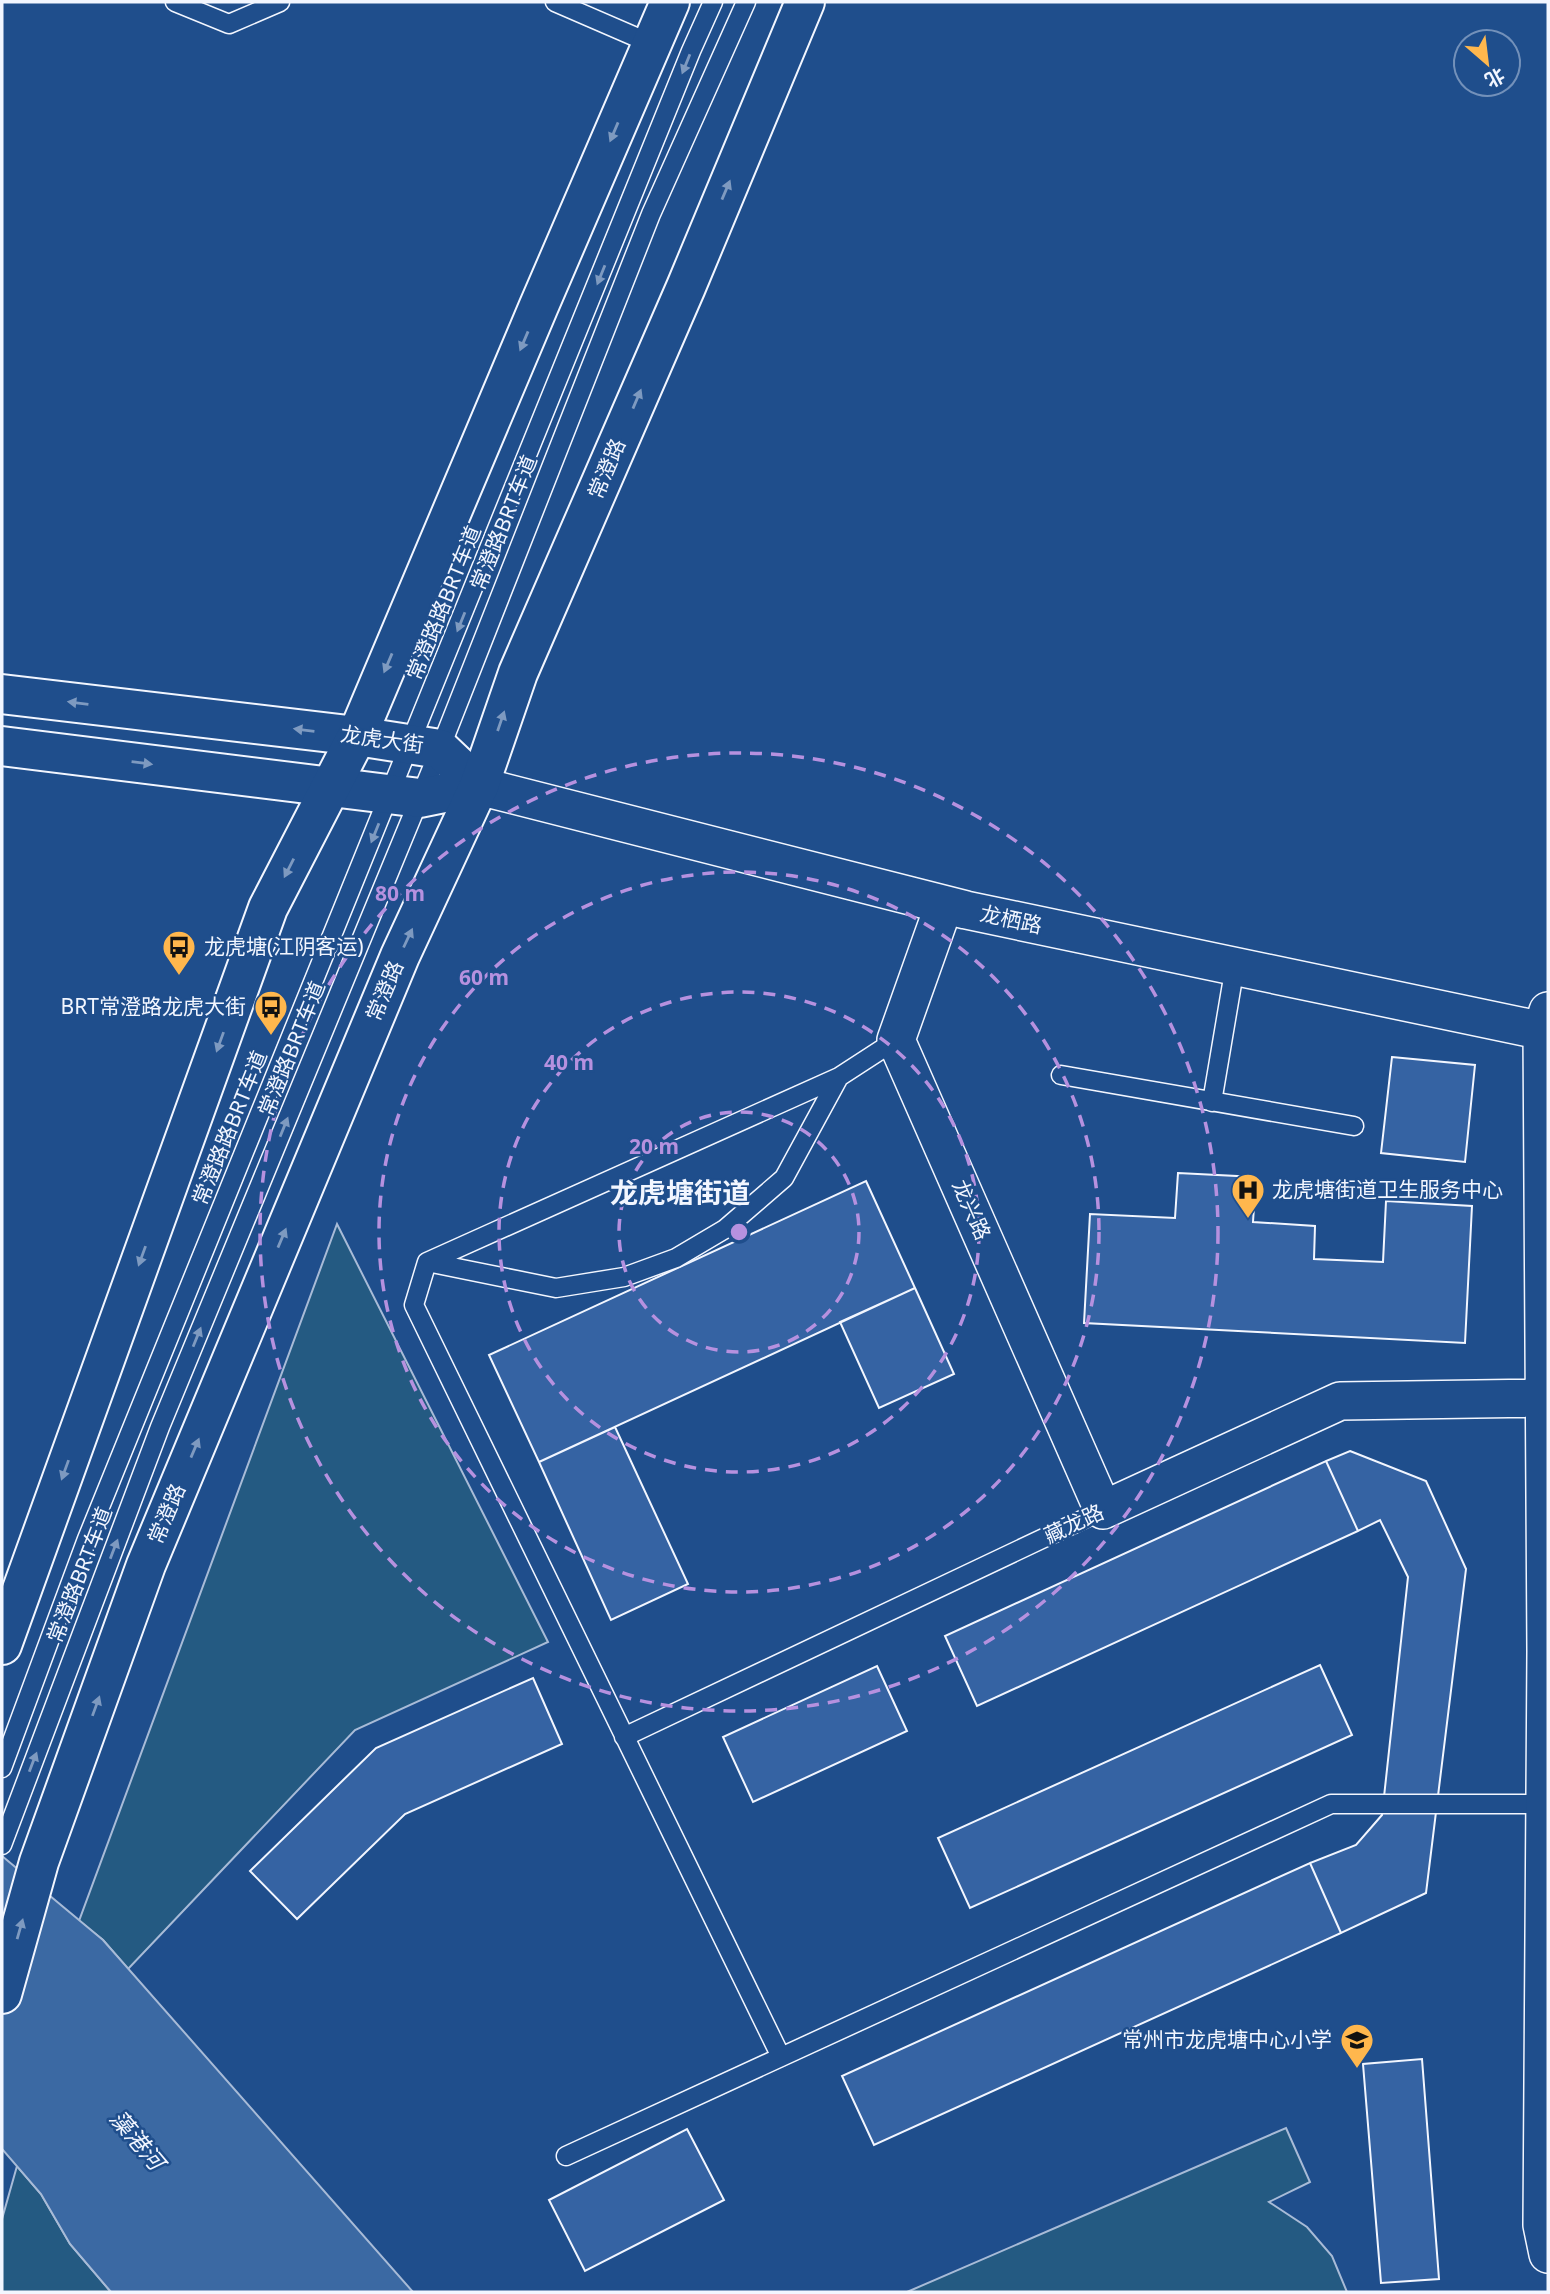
<svg xmlns="http://www.w3.org/2000/svg" width="1550" height="2294" font-family="'Noto Sans','Noto Sans SC',sans-serif">
<style>
.green{fill:#245a82;stroke:#a8bbd7;stroke-width:2}
.water{fill:#3b69a3;stroke:#a8bbd7;stroke-width:2}
.building{fill:#3563a3;stroke:#f2f6ff;stroke-width:2}
.lines{fill:none;stroke-linecap:round;stroke-linejoin:round}
.lane-casing{stroke:#f2f6ff;stroke-width:21}
.street-casing{stroke:#f2f6ff;stroke-width:40}
.secondary-casing{stroke:#f2f6ff;stroke-width:42}
.primary-casing{stroke:#f2f6ff;stroke-width:42}
.lane{stroke:#1f4e8c;stroke-width:18}
.street{stroke:#1f4e8c;stroke-width:37}
.secondary{stroke:#1f4e8c;stroke-width:38}
.primary{stroke:#1f4e8c;stroke-width:38}
.oneway{fill:#7e9ac0}
.ring{fill:none;stroke:#b691df;stroke-width:3.5;stroke-dasharray:12 9}
.labels{text-anchor:middle;stroke-width:5;stroke-linejoin:round;paint-order:stroke}
.street-label{font-size:21px;fill:#f2f6ff;stroke:#1f4e8c}
.poi-label{font-size:21px;fill:#f2f6ff;stroke:#1f4e8c;text-anchor:start}
.water-label{font-size:23px;font-style:italic;fill:#f2f6ff;stroke:#1f4e8c}
.district-label{font-size:28px;font-weight:bold;fill:#f2f6ff;stroke:#1f4e8c}
.centre{fill:#b691df;stroke:#1f4e8c;stroke-width:3.5}
.ring-label{font-size:21px;text-anchor:middle;font-weight:bold;fill:#b691df;stroke:#1f4e8c;stroke-width:5;stroke-linejoin:round;paint-order:stroke}
</style>
<rect width="100%" height="100%" fill="#1f4e8c"/>
<path class="green" d="M 337,1224 L 548,1642 L 355,1730 L 128,1969 L 103,1940 L 79,1921 Z
M 1286,2128 L 1310,2182 L 1269,2202 L 1307,2227 L 1332,2256 L 1347,2292 L 907,2292 Z
M 17,2166 L 41,2194 L 70,2244 L 111,2292 L 2,2292 L 2,2219 Z"/>
<path class="water" d="M 2,1856 L 103,1940 L 413,2292 L 111,2292 L 70,2244 L 41,2194 L 2,2149 Z"/>
<path class="building" d="M 1392,1057 L 1475,1065 L 1465,1162 L 1381,1153 Z
M 1178,1173 L 1256,1177 L 1253,1222 L 1315,1226 L 1314,1259 L 1383,1262 L 1386,1201 L 1472,1206 L 1465,1343 L 1084,1323 L 1090,1214 L 1175,1218 Z
M 866,1181 L 915,1288 L 539,1462 L 489,1355 Z
M 915,1288 L 954,1374 L 879,1408 L 840,1322 Z
M 615,1427 L 688,1584 L 611,1620 L 539,1462 Z
M 1350,1451 L 1426,1481 L 1466,1569 L 1426,1893 L 1341,1933 L 1310,1863 L 1356,1845 L 1382,1815 L 1408,1577 L 1380,1520 L 1358,1531 L 1326,1461 Z
M 1326,1461 L 1358,1531 L 977,1706 L 945,1636 Z
M 1320,1665 L 1352,1735 L 970,1908 L 938,1838 Z
M 877,1666 L 907,1731 L 753,1802 L 723,1737 Z
M 533,1678 L 562,1744 L 405,1814 L 297,1919 L 250,1871 L 376,1748 Z
M 1310,1863 L 1341,1933 L 874,2145 L 842,2076 Z
M 1422,2059 L 1439,2279 L 1381,2283 L 1363,2064 Z
M 687,2129 L 724,2200 L 585,2271 L 549,2200 Z"/>
<g class="lines">
<defs>
<path id="lane" d="M 175,2 L 229,24 L 280,2
M 555,2 L 652,44
M 1061,1075 L 1354,1126
M 1212,1102 L 1235,966
M 427,1262 L 556,1288 L 624,1277 L 676,1258 L 725,1229 L 784,1178 L 839,1077
M 624,1737 L 1103,1510
M 2,1768 L 87,1539 L 691,51 L 713,2
M 2,1845 L 160,1427 L 440,749 L 651,214 L 746,2
M 781,2057 L 414,1305 L 427,1262 L 839,1077 L 896,1040
M 566,2156 L 1331,1804 L 1545,1804"/>
<path id="street" d="M 479,786 L 966,910 L 1548,1032
M 944,905 L 896,1040 L 1103,1510 L 1340,1401 L 1544,1398
M 1548,1011 L 1542,1030 L 1546,1651 L 1542,2225 L 1548,2254"/>
<path id="secondary" d="M 2,694 L 357,736 L 440,749 L 479,786
M 2,746 L 420,798 L 479,786"/>
<path id="primary" d="M 2,1645 L 268,908 L 357,736 L 538,308 L 670,2
M 2,1994 L 39,1862 L 146,1565 L 400,956 L 479,786 L 518,673 L 686,287 L 805,2"/>
</defs>
<use href="#lane" class="lane-casing"/>
<use href="#street" class="street-casing"/>
<use href="#secondary" class="secondary-casing"/>
<use href="#primary" class="primary-casing"/>
<use href="#lane" class="lane"/>
<use href="#street" class="street"/>
<use href="#secondary" class="secondary"/>
<use href="#primary" class="primary"/>
</g>
<defs><path id="oneway-solid" d="M-6-.8H1V-3.2L6.5 0L1 3.2V.8H-6Z" transform="scale(1.75)"/></defs>
<g class="oneway">
<use href="#oneway-solid" transform="translate(686 64) rotate(112)"/>
<use href="#oneway-solid" transform="translate(614 132) rotate(113)"/>
<use href="#oneway-solid" transform="translate(726 190) rotate(-67)"/>
<use href="#oneway-solid" transform="translate(601 275) rotate(112)"/>
<use href="#oneway-solid" transform="translate(524 341) rotate(113)"/>
<use href="#oneway-solid" transform="translate(637 399) rotate(-67)"/>
<use href="#oneway-solid" transform="translate(461 622) rotate(112)"/>
<use href="#oneway-solid" transform="translate(388 663) rotate(113)"/>
<use href="#oneway-solid" transform="translate(78 703) rotate(-173)"/>
<use href="#oneway-solid" transform="translate(501 721) rotate(-71)"/>
<use href="#oneway-solid" transform="translate(304 730) rotate(-173)"/>
<use href="#oneway-solid" transform="translate(142 763) rotate(7)"/>
<use href="#oneway-solid" transform="translate(375 833) rotate(112)"/>
<use href="#oneway-solid" transform="translate(289 868) rotate(117)"/>
<use href="#oneway-solid" transform="translate(408 938) rotate(-65)"/>
<use href="#oneway-solid" transform="translate(220 1042) rotate(110)"/>
<use href="#oneway-solid" transform="translate(284 1127) rotate(-68)"/>
<use href="#oneway-solid" transform="translate(282 1238) rotate(-67)"/>
<use href="#oneway-solid" transform="translate(142 1256) rotate(110)"/>
<use href="#oneway-solid" transform="translate(197 1337) rotate(-68)"/>
<use href="#oneway-solid" transform="translate(195 1448) rotate(-67)"/>
<use href="#oneway-solid" transform="translate(65 1470) rotate(110)"/>
<use href="#oneway-solid" transform="translate(114 1549) rotate(-69)"/>
<use href="#oneway-solid" transform="translate(96 1706) rotate(-70)"/>
<use href="#oneway-solid" transform="translate(33 1762) rotate(-69)"/>
<use href="#oneway-solid" transform="translate(20 1929) rotate(-74)"/>
</g>
<g class="ring">
<circle cx="739" cy="1232" r="120"/>
<circle cx="739" cy="1232" r="240"/>
<circle cx="739" cy="1232" r="360"/>
<circle cx="739" cy="1232" r="479"/>
</g>
<defs>
<symbol id="bus-pin" viewBox="-11 -11 22 30"><path d="M0 17L-7.5 6A9.5 9.5 0 1 1 7.5 6Z" fill="#ffb74d" stroke="#1f4e8c"/><path d="M-5-6H5V4H4V6H2V4H-2V6H-4V4H-5ZM-3.5-4V0h7V-4ZM-3.5 1.2v1.5H-2V1.2ZM2 1.2v1.5H3.5V1.2Z" fill="#111"/></symbol>
<symbol id="hospital-pin" viewBox="-11 -11 22 30"><path d="M0 17L-7.5 6A9.5 9.5 0 1 1 7.5 6Z" fill="#ffb74d" stroke="#1f4e8c"/><path d="M-5-5h3v3.5h4V-5h3V5h-3V1.5h-4V5h-3Z" fill="#111"/></symbol>
<symbol id="school-pin" viewBox="-11 -11 22 30"><path d="M0 17L-7.5 6A9.5 9.5 0 1 1 7.5 6Z" fill="#ffb74d" stroke="#1f4e8c"/><path d="M0-5L7-2L0 1L-7-2ZM-4 1L0 2.5L4 1V4Q0 6-4 4Z" fill="#111"/></symbol>
</defs>
<g fill-rule="evenodd">
<use href="#bus-pin" x="160" y="928" width="38" height="52"/>
<use href="#bus-pin" x="252" y="988" width="38" height="52"/>
<use href="#hospital-pin" x="1229" y="1171" width="38" height="52"/>
<use href="#school-pin" x="1338" y="2021" width="38" height="52"/>
</g>
<g class="labels">
<g class="street-label">
<text transform="translate(607 469) rotate(-67)" y="7">常澄路</text>
<text transform="translate(504 523) rotate(-68)" y="7">常澄路BRT车道</text>
<text transform="translate(444 603) rotate(-68)" y="7">常澄路路BRT车道</text>
<text transform="translate(382 740) rotate(8)" y="7">龙虎大街</text>
<text transform="translate(1011 920) rotate(12)" y="7">龙栖路</text>
<text transform="translate(385 991) rotate(-67)" y="7">常澄路</text>
<text transform="translate(292 1049) rotate(-68)" y="7">常澄路BRT车道</text>
<text transform="translate(230 1128) rotate(-68)" y="7">常澄路路BRT车道</text>
<text transform="translate(971 1210) rotate(66)" y="7">龙兴路</text>
<text transform="translate(167 1514) rotate(-67)" y="7">常澄路</text>
<text transform="translate(1074 1524) rotate(-25)" y="7">藏龙路</text>
<text transform="translate(80 1575) rotate(-69)" y="7">常澄路BRT车道</text>
</g>
<g class="poi-label">
<text x="204" y="954">龙虎塘(江阴客运)</text>
<text x="246" y="1014" text-anchor="end">BRT常澄路龙虎大街</text>
<text x="1272" y="1197">龙虎塘街道卫生服务中心</text>
<text x="1332" y="2047" text-anchor="end">常州市龙虎塘中心小学</text>
</g>
<g class="water-label">
<text transform="translate(137 2140) rotate(50)" y="8">藻港河</text>
</g>
<g class="district-label">
<text x="680" y="1203">龙虎塘街道</text>
</g>
</g>
<circle cx="739" cy="1232" r="10" class="centre"/>
<g class="ring-label">
<text x="400" y="901">80 m</text>
<text x="484" y="985">60 m</text>
<text x="569" y="1070">40 m</text>
<text x="654" y="1154">20 m</text>
</g>
<rect width="1550" height="2294" fill="none" stroke="#f2f6ff" stroke-width="7"/>
<g transform="translate(1487 63) rotate(152)"><circle r="33" fill="#1f4e8c" stroke="#7391ba" stroke-width="2"/>
<path d="M0-5L12 26L0 18L-12 26Z" fill="#ffb74d"/>
<text y="-10" font-size="19" font-weight="bold" text-anchor="middle" fill="#f2f6ff">北</text>
</g>
</svg>
